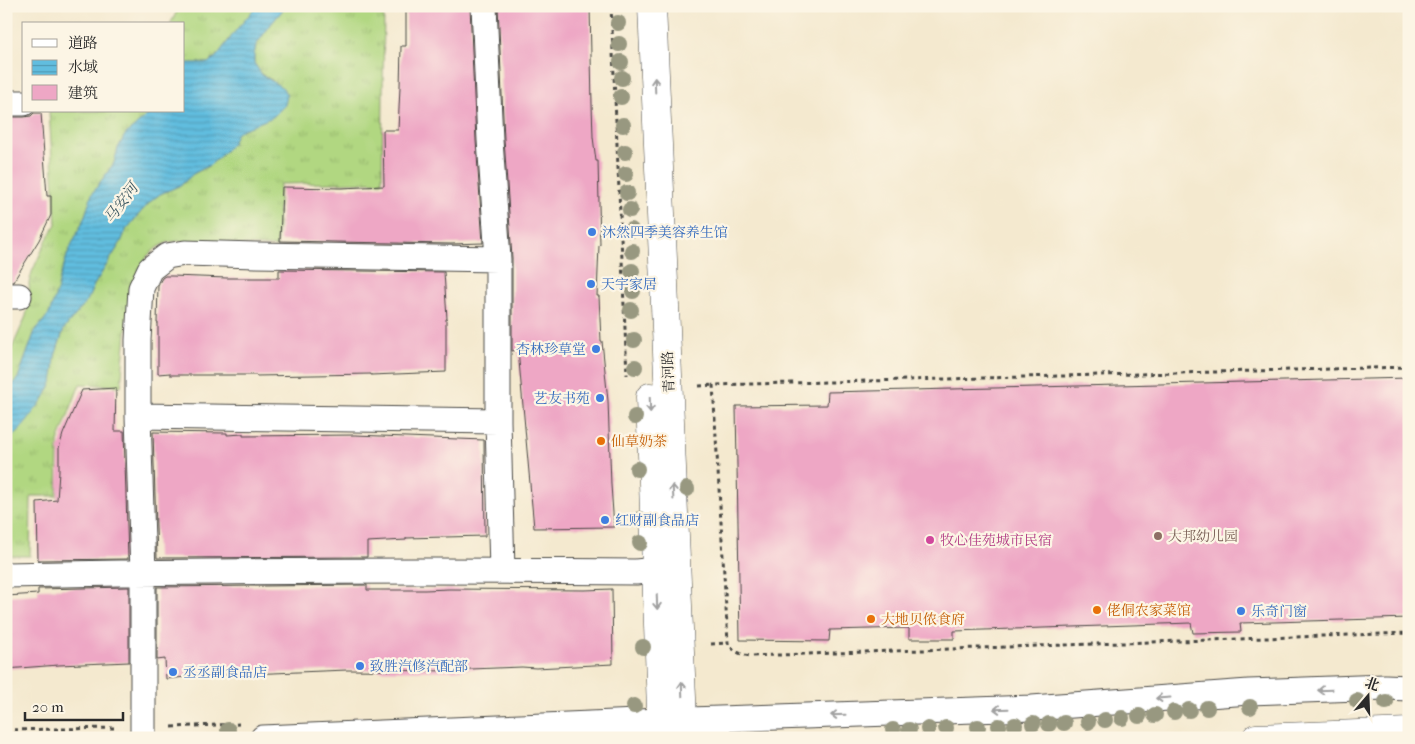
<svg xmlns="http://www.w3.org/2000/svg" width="1415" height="744" font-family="'IM FELL French Canon','Noto Serif SC',serif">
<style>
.grass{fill:url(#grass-tufts);stroke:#6e8156}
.water{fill:url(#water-rules);stroke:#467485}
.building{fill:#eea7c5}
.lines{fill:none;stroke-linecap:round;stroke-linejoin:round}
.street-casing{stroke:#494844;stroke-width:27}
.secondary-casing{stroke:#494844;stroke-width:29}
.primary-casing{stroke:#494844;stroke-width:29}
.path{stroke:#494844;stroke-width:3;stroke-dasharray:4 4;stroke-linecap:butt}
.street{stroke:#fff;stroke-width:25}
.secondary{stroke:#fff;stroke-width:28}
.primary{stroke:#fff;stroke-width:28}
.tree{fill:#989880}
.oneway{stroke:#a0a0a0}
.shop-dot{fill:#3f7fe0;stroke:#fcf5e5;stroke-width:2}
.food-dot{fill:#e8710a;stroke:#fcf5e5;stroke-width:2}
.education-dot{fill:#8d6e63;stroke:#fcf5e5;stroke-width:2}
.hotel-dot{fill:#d1479c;stroke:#fcf5e5;stroke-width:2}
.labels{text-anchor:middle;stroke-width:4.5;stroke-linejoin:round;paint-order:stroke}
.shop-label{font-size:14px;fill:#366cbe;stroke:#fcf5e5;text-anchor:start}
.street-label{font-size:14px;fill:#2b2b2b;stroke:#fcf5e5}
.food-label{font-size:14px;fill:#c56008;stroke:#fcf5e5;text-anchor:start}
.education-label{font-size:14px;fill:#785e54;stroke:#fcf5e5;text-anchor:start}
.hotel-label{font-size:14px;fill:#b23c85;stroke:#fcf5e5;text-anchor:start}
.water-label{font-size:15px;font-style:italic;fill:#3b5761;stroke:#fcf5e5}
</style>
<defs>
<pattern id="grass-tufts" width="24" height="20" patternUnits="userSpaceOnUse" patternTransform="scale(1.25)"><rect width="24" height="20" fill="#b1d781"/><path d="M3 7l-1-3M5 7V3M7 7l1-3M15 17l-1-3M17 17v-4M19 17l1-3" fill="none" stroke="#98b970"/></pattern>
<pattern id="water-rules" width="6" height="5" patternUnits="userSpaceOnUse" patternTransform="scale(1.25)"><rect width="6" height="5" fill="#61bddf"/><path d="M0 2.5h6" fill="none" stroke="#509ab5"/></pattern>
</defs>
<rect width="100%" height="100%" fill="#fcf5e5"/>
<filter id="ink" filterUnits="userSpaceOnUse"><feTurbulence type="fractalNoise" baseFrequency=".02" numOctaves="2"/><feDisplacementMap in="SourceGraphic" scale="10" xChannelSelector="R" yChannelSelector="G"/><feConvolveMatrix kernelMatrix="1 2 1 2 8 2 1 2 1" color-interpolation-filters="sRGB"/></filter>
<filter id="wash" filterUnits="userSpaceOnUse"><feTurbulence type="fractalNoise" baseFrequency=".0096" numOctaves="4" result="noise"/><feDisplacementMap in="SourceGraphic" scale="20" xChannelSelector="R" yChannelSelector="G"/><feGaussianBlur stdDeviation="1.12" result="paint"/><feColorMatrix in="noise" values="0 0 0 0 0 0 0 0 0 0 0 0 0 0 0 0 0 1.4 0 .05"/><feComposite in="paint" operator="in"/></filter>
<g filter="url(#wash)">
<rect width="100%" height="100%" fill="#f4e9cf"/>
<path class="grass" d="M 180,6 L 257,6 L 237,29 L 217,56 L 208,63 L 188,63 L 184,65 L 184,24 L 170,24 Z
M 286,6 L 384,6 L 382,182 L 280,184 L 277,247 L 180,241 L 168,242 L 158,247 L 148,255 L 130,289 L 121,386 L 80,384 L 58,442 L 57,496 L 31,496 L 30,556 L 6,556 L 6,441 L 20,430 L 28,417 L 54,369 L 55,356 L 64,329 L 87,301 L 94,285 L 121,242 L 126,230 L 140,213 L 151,201 L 160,194 L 181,185 L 193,174 L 210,165 L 218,158 L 232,144 L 236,134 L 241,130 L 272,117 L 285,105 L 272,80 L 262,75 L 254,63 L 254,55 L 256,45 L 271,24 Z
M 49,111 L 152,111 L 125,135 L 118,148 L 114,163 L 92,194 L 84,219 L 69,250 L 60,277 L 58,291 L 49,314 L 35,331 L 18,378 L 6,393 L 6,362 L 26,316 L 28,306 L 30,300 L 29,283 L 32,272 L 47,239 L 56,224 Z"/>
<path class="water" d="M 257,6 L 286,6 L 271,24 L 256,45 L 254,55 L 254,63 L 262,75 L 283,88 L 287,96 L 285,105 L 273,117 L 241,130 L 236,134 L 232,144 L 218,158 L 210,165 L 193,174 L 181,185 L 160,194 L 151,201 L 140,213 L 126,230 L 121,242 L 94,285 L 87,301 L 64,329 L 55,356 L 54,369 L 52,383 L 44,398 L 20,430 L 6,441 L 6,393 L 18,378 L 35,331 L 49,314 L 57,291 L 60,277 L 69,250 L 84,219 L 92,194 L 114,163 L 118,148 L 125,135 L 152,111 L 184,111 L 184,65 L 188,63 L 208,63 L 217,56 L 237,29 Z"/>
<g id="blocks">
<path class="building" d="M 406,6 L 470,6 L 476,141 L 483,243 L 451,244 L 280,241 L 282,187 L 341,188 L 384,186 L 383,130 L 398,130 L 400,87 L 401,46 L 406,46 Z
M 498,6 L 590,6 L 592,105 L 593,137 L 596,161 L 598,161 L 600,245 L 599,245 L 597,296 L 599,296 L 601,341 L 602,341 L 608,401 L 611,485 L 614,527 L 534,528 L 518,350 L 512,351 L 512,258 L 504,139 Z
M 34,113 L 41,113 L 47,196 L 51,196 L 51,215 L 39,240 L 13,282 L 10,282 L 8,193 L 6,193 L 6,117 L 24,117 L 31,116 Z
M 279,270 L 444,272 L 447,319 L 446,319 L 446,372 L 371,375 L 371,374 L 256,376 L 256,375 L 170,375 L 170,373 L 158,374 L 158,323 L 157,323 L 158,285 L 162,278 L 165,276 L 172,276 L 227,278 L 279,278 Z
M 1409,378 L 1409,618 L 1240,623 L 1241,632 L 1193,633 L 1191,623 L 954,631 L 954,639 L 909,639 L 909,628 L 830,630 L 829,641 L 740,640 L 736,406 L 827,405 L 828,392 Z
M 116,388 L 115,431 L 124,431 L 128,559 L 38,560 L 37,502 L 57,500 L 59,472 L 59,448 L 63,434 L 82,390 Z
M 153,432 L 227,433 L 227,435 L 243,434 L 243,436 L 355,435 L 484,440 L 485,536 L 406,538 L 406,540 L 367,542 L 367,557 L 157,558 Z
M 367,585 L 367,590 L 425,590 L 449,589 L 585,590 L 612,589 L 613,664 L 536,668 L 522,667 L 471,669 L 454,671 L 347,670 L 224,675 L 224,676 L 186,677 L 166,679 L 165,659 L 157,660 L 157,587 Z
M 129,587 L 129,662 L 59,665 L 6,669 L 6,596 L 38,594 L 38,589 Z"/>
</g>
</g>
<g filter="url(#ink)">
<use href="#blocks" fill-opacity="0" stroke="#494844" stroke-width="1"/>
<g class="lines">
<defs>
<path id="street" d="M 484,6 L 490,140 L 498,259 L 498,421 L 502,571
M 6,103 L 24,103
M 6,296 L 19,296
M 138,416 L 498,421
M 6,575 C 216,571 426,570 636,572 L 656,570
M 143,738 L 143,573 L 138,416 L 138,340 L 141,288 L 150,269 L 167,256 L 185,253 L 256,255 L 498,259
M 263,738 L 661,721 L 1032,708 L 1249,692 L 1385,687 L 1409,688"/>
<path id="secondary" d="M 652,6 L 683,721 L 685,738
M 650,397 L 662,738"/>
<path id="primary" d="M 1256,738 L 1409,732"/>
</defs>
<use href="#street" class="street-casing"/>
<use href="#secondary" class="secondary-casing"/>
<use href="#primary" class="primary-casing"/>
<path class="path" d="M 611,6 L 627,375
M 1409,367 L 713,385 L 728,643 C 734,652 740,654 750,656 L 1409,633
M 699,386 L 713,385
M 711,644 L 728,643
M 172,727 L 239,724
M 6,730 L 114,728"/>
<use href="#street" class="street"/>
<use href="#secondary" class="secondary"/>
<use href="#primary" class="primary"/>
</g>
<g class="tree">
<circle cx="618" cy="23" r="8"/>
<circle cx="619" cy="44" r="8"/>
<circle cx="621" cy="62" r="8"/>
<circle cx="622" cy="78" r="8"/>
<circle cx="621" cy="97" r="8"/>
<circle cx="623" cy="125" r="8"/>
<circle cx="625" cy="152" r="8"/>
<circle cx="626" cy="174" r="8"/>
<circle cx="627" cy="193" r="8"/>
<circle cx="630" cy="210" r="8"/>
<circle cx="631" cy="230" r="8"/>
<circle cx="632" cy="251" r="8"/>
<circle cx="632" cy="271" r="8"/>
<circle cx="633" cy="291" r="8"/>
<circle cx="631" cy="310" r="8"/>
<circle cx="634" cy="340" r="8"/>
<circle cx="635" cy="367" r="8"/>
<circle cx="635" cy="417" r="8"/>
<circle cx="637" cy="469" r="8"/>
<circle cx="687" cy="489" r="8"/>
<circle cx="640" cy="519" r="8"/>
<circle cx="640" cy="543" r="8"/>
<circle cx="643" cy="647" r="8"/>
<circle cx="1357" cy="701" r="8"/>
<circle cx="1386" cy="702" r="8"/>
<circle cx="634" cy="706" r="8"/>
<circle cx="1250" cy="707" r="8"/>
<circle cx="1207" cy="708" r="8"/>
<circle cx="1189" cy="710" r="8"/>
<circle cx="1174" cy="712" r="8"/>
<circle cx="1155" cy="715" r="8"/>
<circle cx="1139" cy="716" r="8"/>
<circle cx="1122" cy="718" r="8"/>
<circle cx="1105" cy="720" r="8"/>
<circle cx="1088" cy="722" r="8"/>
<circle cx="1064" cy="723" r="8"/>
<circle cx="1033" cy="724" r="8"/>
<circle cx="1049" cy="724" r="8"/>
<circle cx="1015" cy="725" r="8"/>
<circle cx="999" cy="726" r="8"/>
<circle cx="978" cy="727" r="8"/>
<circle cx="946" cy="728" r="8"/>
<circle cx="928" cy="729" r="8"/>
<circle cx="228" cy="730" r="8"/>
<circle cx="893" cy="730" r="8"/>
<circle cx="909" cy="730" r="8"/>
</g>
<defs><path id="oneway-shaft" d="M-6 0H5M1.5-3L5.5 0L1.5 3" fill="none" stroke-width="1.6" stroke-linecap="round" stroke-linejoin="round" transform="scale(1.25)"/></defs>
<g class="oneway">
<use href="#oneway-shaft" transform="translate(655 85) rotate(-92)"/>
<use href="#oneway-shaft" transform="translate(650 405) rotate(88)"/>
<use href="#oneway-shaft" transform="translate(673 492) rotate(-93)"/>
<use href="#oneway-shaft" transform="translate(657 602) rotate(88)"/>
<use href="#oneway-shaft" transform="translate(682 689) rotate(-92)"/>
<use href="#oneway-shaft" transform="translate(1325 690) rotate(178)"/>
<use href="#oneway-shaft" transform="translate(1163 698) rotate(176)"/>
<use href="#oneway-shaft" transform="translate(1001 709) rotate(178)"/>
<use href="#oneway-shaft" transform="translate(838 715) rotate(178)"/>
</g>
</g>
<g class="shop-dot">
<circle cx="592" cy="232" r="5"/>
<circle cx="591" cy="284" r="5"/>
<circle cx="596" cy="349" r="5"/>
<circle cx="600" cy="398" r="5"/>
<circle cx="605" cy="520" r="5"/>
<circle cx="1241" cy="611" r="5"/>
<circle cx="360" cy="666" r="5"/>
<circle cx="173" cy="672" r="5"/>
</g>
<g class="food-dot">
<circle cx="601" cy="441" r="5"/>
<circle cx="1097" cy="610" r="5"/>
<circle cx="871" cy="619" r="5"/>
</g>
<circle class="education-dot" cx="1158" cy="536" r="5"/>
<circle class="hotel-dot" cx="930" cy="540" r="5"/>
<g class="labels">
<g class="shop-label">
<text x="602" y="237">沐然四季美容养生馆</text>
<text x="601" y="289">天宇家居</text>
<text x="586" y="354" text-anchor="end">杏林珍草堂</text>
<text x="590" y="403" text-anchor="end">艺友书苑</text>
<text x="615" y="525">红财副食品店</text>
<text x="1251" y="616">乐奇门窗</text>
<text x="370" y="671">致胜汽修汽配部</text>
<text x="183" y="677">丞丞副食品店</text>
</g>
<g class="street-label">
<text transform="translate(668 372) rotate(-93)" y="5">青河路</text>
</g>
<g class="food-label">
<text x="611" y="446">仙草奶茶</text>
<text x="1107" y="615">佬侗农家菜馆</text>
<text x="881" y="624">大地贝侬食府</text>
</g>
<g class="education-label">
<text x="1168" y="541">大邦幼儿园</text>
</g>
<g class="hotel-label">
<text x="940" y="545">牧心佳苑城市民宿</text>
</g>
<g class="water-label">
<text transform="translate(121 203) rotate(-53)" y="5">马安河</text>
</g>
</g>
<rect width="1415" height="744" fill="none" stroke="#fcf5e5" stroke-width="25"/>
<rect x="22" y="22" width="162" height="90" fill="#fcf5e5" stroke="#a8a49b"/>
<rect x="32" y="39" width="25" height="8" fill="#ffffff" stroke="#a8a49b"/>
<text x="68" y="48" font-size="15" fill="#2b2b2b">道路</text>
<rect x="32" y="60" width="25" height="15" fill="url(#water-rules)" stroke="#a8a49b"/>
<text x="68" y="72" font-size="15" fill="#2b2b2b">水域</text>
<rect x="32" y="85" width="25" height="15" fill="#eea7c5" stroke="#a8a49b"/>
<text x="68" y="98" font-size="15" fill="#2b2b2b">建筑</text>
<g transform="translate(1368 696) rotate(19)" stroke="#fcf5e5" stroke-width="4" paint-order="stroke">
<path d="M0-4L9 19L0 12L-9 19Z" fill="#2b2b2b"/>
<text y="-8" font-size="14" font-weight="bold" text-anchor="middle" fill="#2b2b2b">北</text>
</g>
<path d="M25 712v8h98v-8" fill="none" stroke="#2b2b2b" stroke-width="2.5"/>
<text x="32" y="712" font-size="15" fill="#2b2b2b" stroke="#fcf5e5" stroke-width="4" paint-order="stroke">20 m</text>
</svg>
